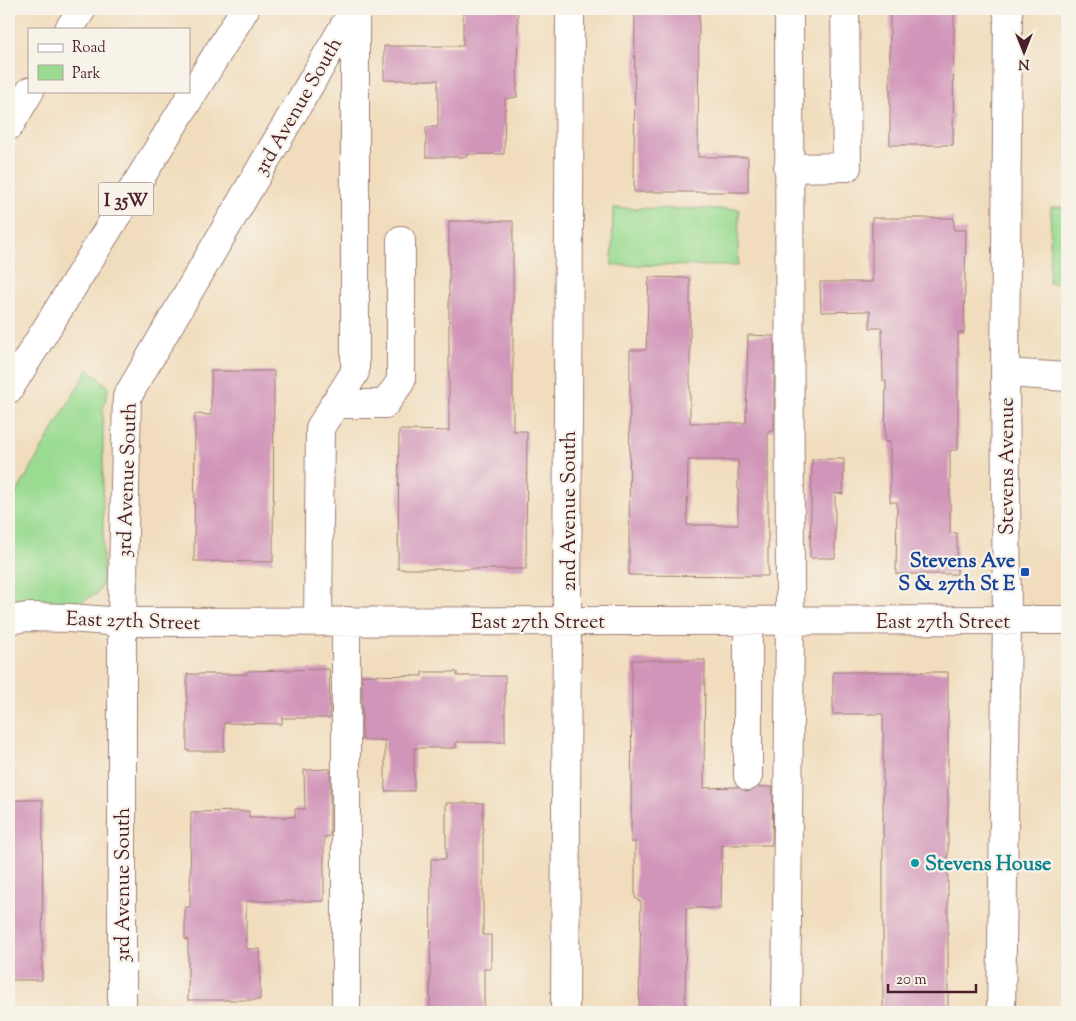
<svg xmlns="http://www.w3.org/2000/svg" width="1076" height="1021" font-family="'Sorts Mill Goudy',serif">
<style>
.green{fill:#9adb91;stroke:#727d5e}
.building{fill:#d195b9;fill-rule:evenodd}
.lines{fill:none;stroke-linecap:round;stroke-linejoin:round}
.minor-casing{stroke:#9e7e74;stroke-width:30}
.highway-casing{stroke:#9e7e74;stroke-width:30}
.minor{stroke:#fff;stroke-width:28}
.highway{stroke:#fff;stroke-width:28}
.transit-dot{fill:#1a4fb4;stroke:#f7f3e8;stroke-width:2}
.culture-dot{fill:#0f9aa8;stroke:#f7f3e8;stroke-width:2}
.labels{text-anchor:middle;stroke-width:4.5;stroke-linejoin:round;paint-order:stroke}
.shield{fill:#f7f3e8;stroke:#7e5f64;stroke-width:1}
.shield-label{font-size:19px;font-weight:bold;fill:#4a1f2b}
.street-label{font-size:20px;fill:#4a1f2b;stroke:#f7f3e8}
.transit-label{font-size:20px;font-weight:bold;fill:#164399;stroke:#f7f3e8;text-anchor:end}
.culture-label{font-size:20px;font-weight:bold;fill:#0d838f;stroke:#f7f3e8;text-anchor:start}
</style>
<rect width="100%" height="100%" fill="#f7f3e8"/>
<filter id="ink" filterUnits="userSpaceOnUse"><feTurbulence type="fractalNoise" baseFrequency=".02" numOctaves="2"/><feDisplacementMap in="SourceGraphic" scale="10" xChannelSelector="R" yChannelSelector="G"/><feConvolveMatrix kernelMatrix="1 2 1 2 8 2 1 2 1" color-interpolation-filters="sRGB"/></filter>
<filter id="wash" filterUnits="userSpaceOnUse"><feTurbulence type="fractalNoise" baseFrequency=".0096" numOctaves="4" result="noise"/><feDisplacementMap in="SourceGraphic" scale="20" xChannelSelector="R" yChannelSelector="G"/><feGaussianBlur stdDeviation="1.12" result="paint"/><feColorMatrix in="noise" values="0 0 0 0 0 0 0 0 0 0 0 0 0 0 0 0 0 1.4 0 .05"/><feComposite in="paint" operator="in"/></filter>
<g filter="url(#wash)">
<rect width="100%" height="100%" fill="#f1ddbd"/>
<path class="green" d="M 1051,207 L 1067,207 L 1067,283 L 1049,283 Z
M 613,208 L 739,209 L 738,266 L 612,265 Z
M 88,369 L 109,387 L 103,408 L 103,582 L 98,593 L 81,602 L 9,602 L 9,506 Z"/>
<g id="blocks">
<path class="building" d="M 463,9 L 518,9 L 517,97 L 505,99 L 504,154 L 467,154 L 467,157 L 426,157 L 426,127 L 438,127 L 438,80 L 384,80 L 384,46 L 463,46 Z
M 635,9 L 699,9 L 698,157 L 748,157 L 748,192 L 634,192 Z
M 890,9 L 954,9 L 953,145 L 890,145 Z
M 872,218 L 954,218 L 954,230 L 966,230 L 964,333 L 958,333 L 958,450 L 950,450 L 950,533 L 957,533 L 957,574 L 896,574 L 897,502 L 890,502 L 890,442 L 885,442 L 886,381 L 883,381 L 882,328 L 870,328 L 870,311 L 821,312 L 820,282 L 872,282 Z
M 449,221 L 513,221 L 513,431 L 527,431 L 526,569 L 398,569 L 399,430 L 449,431 Z
M 649,277 L 690,278 L 690,423 L 746,423 L 748,335 L 774,336 L 774,431 L 768,431 L 768,576 L 629,575 L 630,350 L 646,350 ZM 688,460 L 738,460 L 738,525 L 687,525 Z
M 211,371 L 274,371 L 273,562 L 194,561 L 195,414 L 211,415 Z
M 812,459 L 844,459 L 843,494 L 835,493 L 835,558 L 810,558 Z
M 632,660 L 705,660 L 704,788 L 738,787 L 748,792 L 758,787 L 773,787 L 772,845 L 722,845 L 721,908 L 686,908 L 685,1012 L 639,1012 L 641,902 L 635,898 L 635,842 L 631,842 Z
M 329,669 L 330,718 L 282,718 L 282,724 L 224,723 L 224,751 L 187,751 L 187,674 L 247,674 L 247,671 Z
M 422,672 L 457,672 L 457,676 L 505,676 L 505,742 L 456,742 L 456,748 L 414,748 L 414,791 L 385,791 L 385,740 L 362,740 L 362,675 L 422,676 Z
M 833,672 L 948,672 L 948,1012 L 883,1012 L 883,714 L 833,714 Z
M 330,769 L 330,836 L 324,837 L 324,901 L 246,901 L 246,949 L 260,949 L 260,1000 L 188,1000 L 188,939 L 185,939 L 185,907 L 190,907 L 191,812 L 249,811 L 249,817 L 295,817 L 295,809 L 305,809 L 304,770 Z
M 9,800 L 43,800 L 42,980 L 9,980 Z
M 446,803 L 483,803 L 483,935 L 491,935 L 491,969 L 484,969 L 484,1012 L 430,1012 L 431,859 L 446,859 Z"/>
</g>
</g>
<g filter="url(#ink)">
<use href="#blocks" fill-opacity="0" stroke="#9e7e74" stroke-width="1"/>
<g class="lines">
<defs>
<path id="minor" d="M 788,168 L 847,167 L 845,9
M 1005,373 L 1067,377
M 334,404 L 385,404 L 401,381 L 401,240
M 9,620 L 27,617 L 69,618 L 122,622 L 1067,620
M 318,621 L 320,428 L 355,372 L 355,9
M 346,621 L 346,1012
M 748,621 L 748,776
M 122,1012 L 122,622 L 127,397 L 354,9
M 565,1012 L 570,9
M 786,1012 L 790,621 L 789,9
M 1001,1012 L 1007,621 L 1005,373 L 1008,9"/>
<path id="highway" d="M 69,29 L 82,9
M 9,126 L 30,91
M 9,389 L 245,9"/>
</defs>
<use href="#minor" class="minor-casing"/>
<use href="#highway" class="highway-casing"/>
<use href="#minor" class="minor"/>
<use href="#highway" class="highway"/>
</g>
</g>
<rect class="transit-dot" x="1020" y="567" width="10" height="10" rx="2.5"/>
<circle class="culture-dot" cx="915" cy="863" r="5"/>
<g class="labels">
<rect class="shield" x="98.5" y="182.5" width="55" height="33" rx="4"/>
<g class="shield-label">
<text x="126" y="206">I 35W</text>
</g>
<g class="street-label">
<text transform="translate(297 106) rotate(-60)" y="7">3rd Avenue South</text>
<text transform="translate(1006 466) rotate(-90)" y="7">Stevens Avenue</text>
<text transform="translate(126 480) rotate(-88)" y="7">3rd Avenue South</text>
<text transform="translate(568 511) rotate(-90)" y="7">2nd Avenue South</text>
<text transform="translate(133 620) rotate(2)" y="7">East 27th Street</text>
<text x="538" y="628">East 27th Street</text>
<text x="943" y="628">East 27th Street</text>
<text transform="translate(122 885) rotate(-90)" y="7">3rd Avenue South</text>
</g>
<g class="transit-label">
<text x="1015" y="567">Stevens Ave<tspan x="1015" dy="23">S &amp; 27th St E</tspan></text>
</g>
<g class="culture-label">
<text x="925" y="870">Stevens House</text>
</g>
</g>
<rect width="1076" height="1021" fill="none" stroke="#f7f3e8" stroke-width="30"/>
<rect x="28" y="28" width="162" height="65" fill="#f7f3e8" stroke="#b29e9c"/>
<rect x="38" y="44" width="25" height="8" fill="#ffffff" stroke="#b29e9c"/>
<text x="72" y="52" font-size="15" fill="#4a1f2b">Road</text>
<rect x="38" y="65" width="25" height="15" fill="#9adb91" stroke="#b29e9c"/>
<text x="72" y="78" font-size="15" fill="#4a1f2b">Park</text>
<g transform="translate(1024 52) rotate(180)" stroke="#f7f3e8" stroke-width="4" paint-order="stroke">
<path d="M0-4L9 19L0 12L-9 19Z" fill="#4a1f2b"/>
<text y="-8" font-size="14" font-weight="bold" text-anchor="middle" fill="#4a1f2b">N</text>
</g>
<path d="M888 984v8h88v-8" fill="none" stroke="#4a1f2b" stroke-width="2.5"/>
<text x="896" y="984" font-size="15" fill="#4a1f2b" stroke="#f7f3e8" stroke-width="4" paint-order="stroke">20 m</text>
</svg>
